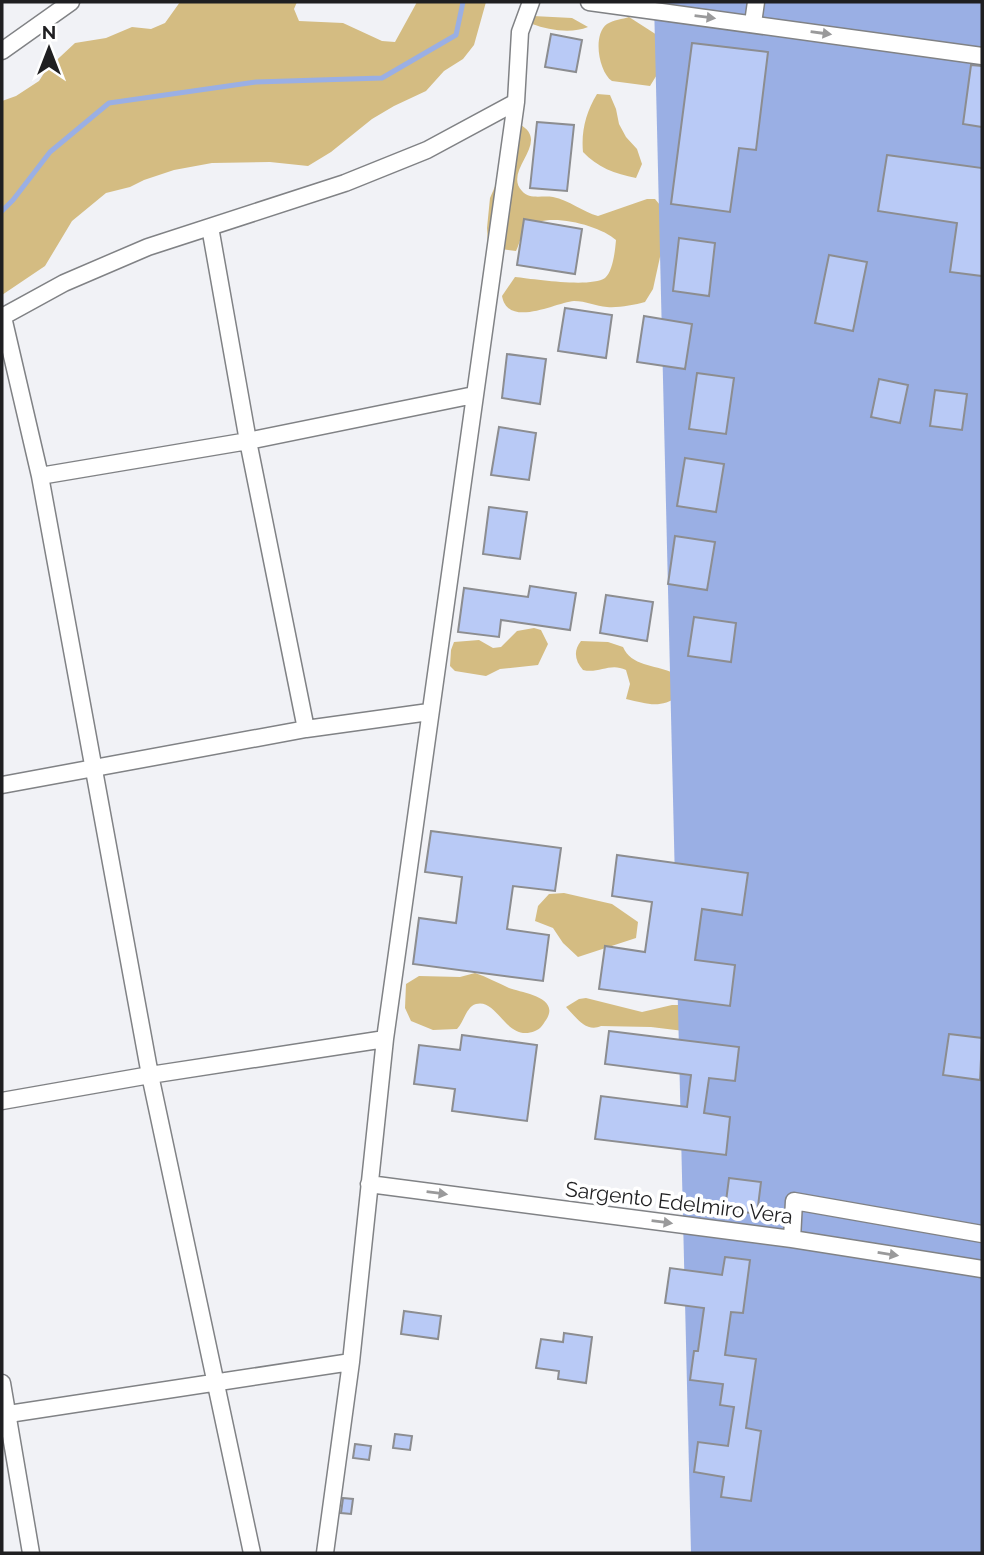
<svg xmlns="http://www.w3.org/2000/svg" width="984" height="1555" font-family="Raleway,sans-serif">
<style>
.forest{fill:#d4bc82}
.water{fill:#9aafe4}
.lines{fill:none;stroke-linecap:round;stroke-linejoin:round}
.stream{stroke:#9aafe4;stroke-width:5}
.building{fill:#b9caf6;stroke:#8c8d90;stroke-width:2}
.minor-casing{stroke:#808285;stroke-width:19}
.minor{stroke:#fff;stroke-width:16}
.oneway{fill:#9a9a9b}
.labels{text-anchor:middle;stroke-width:7;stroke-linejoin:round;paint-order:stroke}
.street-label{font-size:21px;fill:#1f1f21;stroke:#fff}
</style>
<rect width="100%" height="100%" fill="#f1f2f6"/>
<path class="forest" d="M 180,2 L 297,2 L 294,9 L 299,21 L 343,23 L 382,41 L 395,42 L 417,2 L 486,2 L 474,45 L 463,59 L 444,71 L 426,91 L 394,106 L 372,119 L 331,152 L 308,166 L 270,162 L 212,163 L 174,170 L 144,180 L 130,187 L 106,193 L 72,221 L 45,266 L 2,295 L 2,101 L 16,96 L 39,81 L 46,70 L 75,43 L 106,38 L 132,27 L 151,29 L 165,23 Z
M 533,16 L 572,18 L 588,27 C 571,34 549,30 532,24 Z
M 629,17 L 657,35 L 663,65 L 650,86 L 612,81 C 599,72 592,35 607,24 C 613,20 623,19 629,17 Z
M 597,94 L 610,95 L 616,109 L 619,124 L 626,137 L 637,149 L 642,164 L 636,178 C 615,174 597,167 583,152 C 581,131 586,112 597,94 Z
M 519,124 C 553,142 502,170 522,191 C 530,200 542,195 553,197 C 569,200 583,212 598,216 L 647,199 L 655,199 L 660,205 L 667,243 L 660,257 L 653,289 L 645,302 C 634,305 618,308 607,307 C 596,306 586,301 574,301 C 557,302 508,329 502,296 L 515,277 C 534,279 590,288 605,278 C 613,271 615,251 616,240 C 600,225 546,211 528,227 C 521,233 520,243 516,251 L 494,248 L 488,244 L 487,228 L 490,198 L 506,161 Z
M 534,628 L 541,630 L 548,644 L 538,665 L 500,669 L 486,676 L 455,671 L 450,666 L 451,650 L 454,642 L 479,640 L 493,648 L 501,647 L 517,631 Z
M 581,641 L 608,642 L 623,647 C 631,666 655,665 671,672 L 679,696 C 660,709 648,704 626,699 L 630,684 L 626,670 C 610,662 599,674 583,670 C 575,661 573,651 581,641 Z
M 564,893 L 612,904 L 638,922 L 636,938 L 578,957 L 563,943 L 553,928 L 535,921 L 538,906 L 549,894 Z
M 475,973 C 487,977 498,983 509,988 C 522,993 561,997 546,1020 C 543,1024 541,1029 535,1031 C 506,1043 498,998 476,1004 C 466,1007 464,1022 457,1029 L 433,1030 L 411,1021 L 405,1008 L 406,984 L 419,976 L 460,977 Z
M 586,998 L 642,1012 L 672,1005 L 688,1005 L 692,1032 L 651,1027 L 601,1026 C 586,1033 576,1017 566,1007 L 579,999 Z"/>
<path class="water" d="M 654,2 L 982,2 L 982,1553 L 691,1553 Z"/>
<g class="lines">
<path class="stream" d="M 2,211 L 13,200 L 50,152 L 109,103 L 256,82 L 382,78 L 456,35 L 463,2"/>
</g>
<path class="building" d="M 551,34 L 582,40 L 576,72 L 545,67 Z
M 692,43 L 768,52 L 756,150 L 739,148 L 730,212 L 671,204 Z
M 971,65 L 982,66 L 982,127 L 963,124 Z
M 537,122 L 574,125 L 567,191 L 530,188 Z
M 887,155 L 982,168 L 982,276 L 950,272 L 957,223 L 878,211 Z
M 524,219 L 582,229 L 575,274 L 517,265 Z
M 679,238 L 715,243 L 709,296 L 673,291 Z
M 829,255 L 867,262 L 853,331 L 815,323 Z
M 565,308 L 612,315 L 606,358 L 558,351 Z
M 644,316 L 692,324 L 685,369 L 637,362 Z
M 507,354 L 546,359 L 540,404 L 502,398 Z
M 697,373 L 734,378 L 726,434 L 689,429 Z
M 879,379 L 908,385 L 900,423 L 871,417 Z
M 935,390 L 967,394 L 962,430 L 930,426 Z
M 499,427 L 536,433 L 529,480 L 491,475 Z
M 685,458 L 724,464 L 716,512 L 677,506 Z
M 489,507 L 527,512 L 520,559 L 483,554 Z
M 675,536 L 715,542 L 707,590 L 668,584 Z
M 530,586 L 576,593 L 570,630 L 501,620 L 499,637 L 458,632 L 464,588 L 528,597 Z
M 606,595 L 653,602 L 647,641 L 600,633 Z
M 694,617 L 736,623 L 731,662 L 688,656 Z
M 431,831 L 561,848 L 555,891 L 513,886 L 507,929 L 549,935 L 543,981 L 413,964 L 419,918 L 456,923 L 462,877 L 425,872 Z
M 617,855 L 748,873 L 742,915 L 702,909 L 695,960 L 735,965 L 730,1006 L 599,989 L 605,946 L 645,952 L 652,902 L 612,896 Z
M 609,1031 L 739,1047 L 735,1081 L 709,1078 L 704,1113 L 730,1117 L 726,1155 L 595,1139 L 601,1096 L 687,1107 L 691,1075 L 605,1064 Z
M 949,1034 L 982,1038 L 980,1080 L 943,1075 Z
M 462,1035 L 537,1045 L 527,1121 L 452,1111 L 455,1089 L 414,1084 L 419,1045 L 460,1050 Z
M 729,1178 L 761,1182 L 757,1214 L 725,1209 Z
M 725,1257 L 750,1260 L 743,1313 L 731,1312 L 725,1355 L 756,1359 L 746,1428 L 761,1431 L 751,1501 L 721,1497 L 724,1477 L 694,1472 L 698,1442 L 728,1446 L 734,1407 L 720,1405 L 723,1384 L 690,1380 L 694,1351 L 698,1351 L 704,1308 L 665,1303 L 670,1268 L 722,1275 Z
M 404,1311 L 441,1316 L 438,1339 L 401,1334 Z
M 564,1333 L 592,1337 L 586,1383 L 558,1379 L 559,1371 L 536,1368 L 541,1339 L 563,1342 Z
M 395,1434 L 412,1436 L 410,1450 L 393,1448 Z
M 355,1444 L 371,1446 L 369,1460 L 353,1458 Z
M 343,1498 L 353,1499 L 351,1514 L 341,1513 Z"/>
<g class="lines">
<defs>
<path id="minor" d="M 589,2 L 982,56
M 753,23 L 756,2
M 2,51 L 71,2
M 210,227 L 248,441 L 306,729
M 2,317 L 64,283 L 148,247 L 345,183 L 427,150 L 516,102
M 3,317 L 40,476 L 150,1075 L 252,1553
M 40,476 L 248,441 L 474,395
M 2,785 L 306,729 L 429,712
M 2,1101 L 150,1075 L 385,1039
M 369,1184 L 792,1239 L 982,1269
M 792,1239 L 794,1201 L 982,1234
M 2,1383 L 31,1553
M 2,1415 L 351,1362
M 325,1553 L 351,1362 L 385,1039 L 516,102 L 520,32 L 531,2"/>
</defs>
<use href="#minor" class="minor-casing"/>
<use href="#minor" class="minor"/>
</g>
<defs><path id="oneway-solid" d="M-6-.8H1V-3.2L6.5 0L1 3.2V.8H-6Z" transform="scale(1.75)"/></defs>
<g class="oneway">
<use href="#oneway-solid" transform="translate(705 17) rotate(7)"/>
<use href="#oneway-solid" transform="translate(821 33) rotate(8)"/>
<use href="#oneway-solid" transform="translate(437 1193) rotate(7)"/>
<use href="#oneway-solid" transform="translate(662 1222) rotate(7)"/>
<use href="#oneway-solid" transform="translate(888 1254) rotate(9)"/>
</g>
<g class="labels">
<g class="street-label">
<text transform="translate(679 1203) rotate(7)" y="7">Sargento Edelmiro Vera</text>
</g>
</g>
<rect width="984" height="1555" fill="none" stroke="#1f1f21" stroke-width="7"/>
<g transform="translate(49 49)" stroke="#ffffff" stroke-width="5" paint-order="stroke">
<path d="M0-5L12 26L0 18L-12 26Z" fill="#1f1f21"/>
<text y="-10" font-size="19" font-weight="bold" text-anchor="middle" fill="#1f1f21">N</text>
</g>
</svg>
